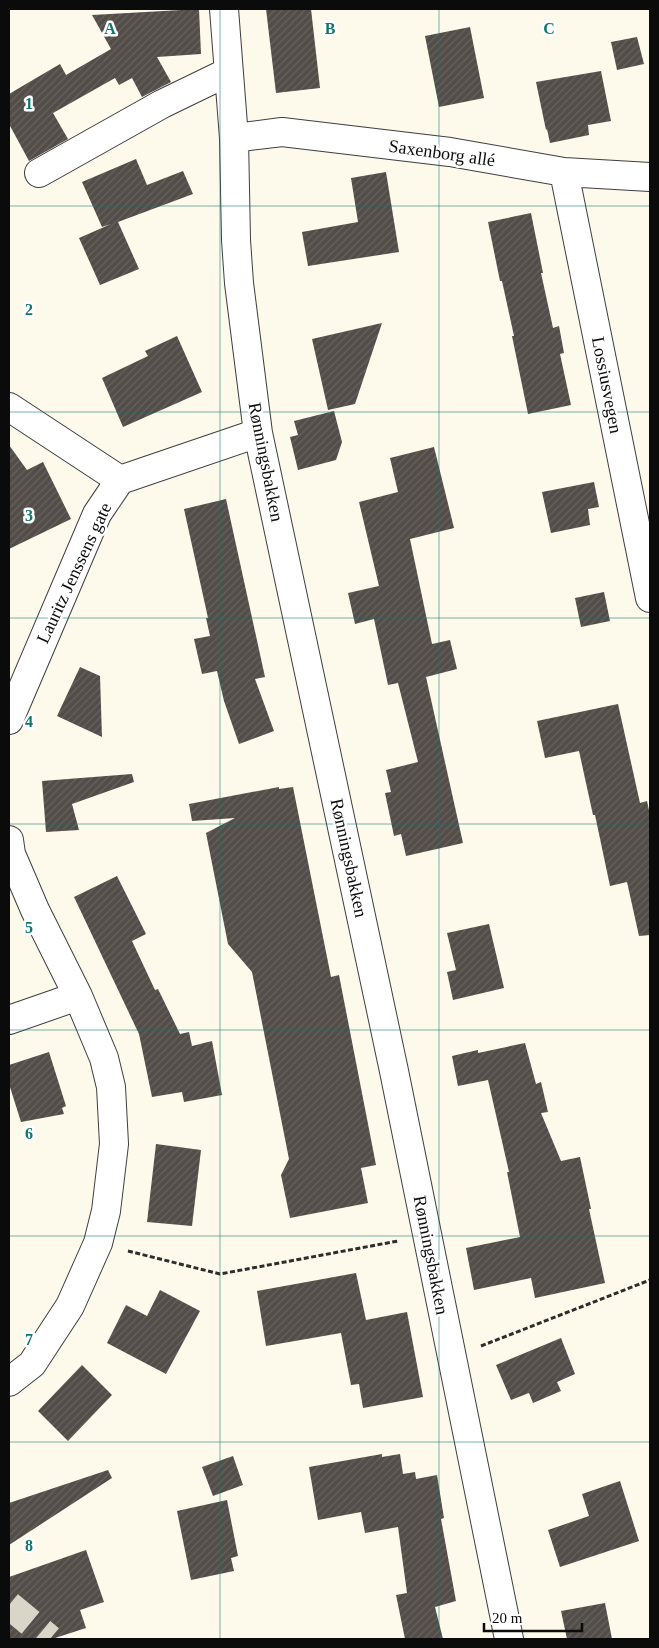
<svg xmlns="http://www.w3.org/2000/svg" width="659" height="1648" font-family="Georgia,serif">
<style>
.building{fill:url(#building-hatch)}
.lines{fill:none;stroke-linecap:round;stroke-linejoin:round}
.trunk-tunnel{stroke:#d9d6c9;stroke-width:28;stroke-dasharray:28 14;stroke-linecap:butt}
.minor-casing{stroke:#3e3e3e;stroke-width:30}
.path{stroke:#2d2d2d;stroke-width:3;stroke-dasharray:5 2.5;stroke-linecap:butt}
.minor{stroke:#fff;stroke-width:28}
.grid{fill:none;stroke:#0f766e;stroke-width:1;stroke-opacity:0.55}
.labels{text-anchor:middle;stroke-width:5;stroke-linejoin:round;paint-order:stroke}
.street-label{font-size:18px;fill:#0b0b0b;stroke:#fff}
.grid-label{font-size:16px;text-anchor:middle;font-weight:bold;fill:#0f766e;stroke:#fff;stroke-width:5;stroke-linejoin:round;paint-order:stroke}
</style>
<defs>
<pattern id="building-hatch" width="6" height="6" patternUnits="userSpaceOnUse" patternTransform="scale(1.25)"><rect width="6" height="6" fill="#524d48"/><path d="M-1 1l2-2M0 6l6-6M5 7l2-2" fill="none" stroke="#66625e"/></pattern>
</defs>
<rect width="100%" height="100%" fill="#fdfaeb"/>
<path class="building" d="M 199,9 L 201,54 L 157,57 L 171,82 L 142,97 L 132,78 L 119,85 L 115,78 L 53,113 L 68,139 L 29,161 L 9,124 L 9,94 L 60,64 L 66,75 L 111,49 L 92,15 Z
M 266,9 L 311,9 L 320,88 L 276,93 Z
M 470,27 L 484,98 L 439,107 L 425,36 Z
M 637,37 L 644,64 L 617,70 L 611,42 Z
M 601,71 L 611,121 L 588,125 L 589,135 L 550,143 L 547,129 L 546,130 L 536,82 Z
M 136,159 L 147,185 L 183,171 L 193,194 L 118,222 L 139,269 L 100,285 L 79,238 L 111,224 L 102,227 L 82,182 Z
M 386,172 L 399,252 L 308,266 L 302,232 L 358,222 L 351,178 Z
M 531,213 L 543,273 L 541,273 L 553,328 L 559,326 L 564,353 L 560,354 L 571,405 L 528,414 L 512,336 L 514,336 L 502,281 L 500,281 L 488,222 Z
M 382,323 L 355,404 L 328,410 L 312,339 Z
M 177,336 L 202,392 L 123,427 L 102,378 L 148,356 L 145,351 Z
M 334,411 L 342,442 L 336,460 L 298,470 L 290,437 L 298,435 L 294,421 Z
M 9,445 L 27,470 L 43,462 L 71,519 L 9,549 Z
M 434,447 L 454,528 L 410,539 L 432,644 L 450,640 L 457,669 L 426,677 L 463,843 L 406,856 L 401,834 L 394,836 L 385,793 L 391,792 L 386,770 L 418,762 L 398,683 L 388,685 L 374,619 L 355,624 L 348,593 L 379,586 L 359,502 L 398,492 L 390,458 Z
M 594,482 L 599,507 L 588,509 L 590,525 L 551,533 L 542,492 Z
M 226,499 L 265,677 L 255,679 L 274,731 L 239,744 L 224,701 L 217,671 L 202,674 L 194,639 L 210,636 L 206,618 L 208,618 L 184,509 Z
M 604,592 L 610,621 L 581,627 L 575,598 Z
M 80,667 L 100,676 L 102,737 L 57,716 Z
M 618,704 L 640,803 L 647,801 L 650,815 L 650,935 L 639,936 L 627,882 L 610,886 L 595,815 L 593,815 L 579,751 L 545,758 L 537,721 Z
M 132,774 L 134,782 L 72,804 L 79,830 L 46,832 L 42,781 Z
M 279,787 L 279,789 L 293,787 L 331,977 L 339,975 L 376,1165 L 361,1168 L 368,1203 L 290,1218 L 281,1175 L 289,1159 L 252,972 L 228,944 L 206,833 L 235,818 L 192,821 L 189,804 Z
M 117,876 L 146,934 L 132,941 L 155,990 L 158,989 L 180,1034 L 189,1032 L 192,1046 L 212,1041 L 222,1095 L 184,1102 L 182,1092 L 152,1097 L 139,1034 L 74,897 Z
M 489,924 L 504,988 L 453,1000 L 447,972 L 456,970 L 447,933 Z
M 525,1043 L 536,1084 L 541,1082 L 548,1112 L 541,1113 L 561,1161 L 580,1157 L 591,1209 L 589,1209 L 605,1283 L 535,1298 L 531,1278 L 474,1290 L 466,1248 L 520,1237 L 507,1172 L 509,1172 L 488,1080 L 458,1086 L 452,1056 L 478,1050 L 478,1053 Z
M 49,1052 L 66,1106 L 62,1108 L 64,1114 L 21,1122 L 9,1084 L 9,1065 Z
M 156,1144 L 201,1150 L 192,1226 L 147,1222 Z
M 356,1273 L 366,1320 L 407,1312 L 423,1397 L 363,1408 L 359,1384 L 351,1385 L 341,1333 L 266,1346 L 257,1291 Z
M 160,1290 L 200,1311 L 166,1374 L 107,1343 L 126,1305 L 147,1316 Z
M 561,1338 L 575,1374 L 557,1382 L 561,1391 L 533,1403 L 529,1393 L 511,1400 L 496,1365 Z
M 82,1365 L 112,1395 L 68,1441 L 38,1411 Z
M 382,1454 L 382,1457 L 400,1454 L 403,1474 L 415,1472 L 416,1479 L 437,1475 L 444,1518 L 441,1519 L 456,1601 L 435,1607 L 443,1639 L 405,1639 L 396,1595 L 407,1593 L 398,1527 L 365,1533 L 361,1512 L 318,1520 L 309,1467 Z
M 233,1456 L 243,1485 L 213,1496 L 202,1467 Z
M 108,1470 L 112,1478 L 9,1545 L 9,1503 Z
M 620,1481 L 639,1541 L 560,1567 L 548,1530 L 589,1516 L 582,1494 Z
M 227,1500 L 238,1556 L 231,1558 L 234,1571 L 191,1580 L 177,1511 Z
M 86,1550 L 104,1602 L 80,1610 L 86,1628 L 52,1639 L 9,1639 L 9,1577 Z
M 605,1603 L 612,1639 L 567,1639 L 561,1611 Z"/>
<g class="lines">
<path class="trunk-tunnel" d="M 9,1605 L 50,1639"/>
<defs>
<path id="minor" d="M 224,9 L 234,138 L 236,240 L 239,283 L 258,433 L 394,1071 L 509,1639
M 234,138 L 282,132 L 450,152 L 564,172 L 650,177
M 564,172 L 650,598
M 39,173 L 162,104 L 228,72
M 9,407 L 120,480
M 9,720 L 97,514 L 120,480 L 258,433
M 9,840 L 11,854 L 35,910 L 78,996 L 104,1058 L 111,1087 L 114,1144 L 106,1211 L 98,1243 L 70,1306 L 32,1364 L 9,1382
M 9,1020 L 78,996"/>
</defs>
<use href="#minor" class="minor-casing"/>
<path class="path" d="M 128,1251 L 220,1274 L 398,1241
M 481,1346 L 650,1280"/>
<use href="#minor" class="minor"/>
</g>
<path class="grid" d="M 220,9 L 220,1639M 439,9 L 439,1639M 9,206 L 650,206M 9,412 L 650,412M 9,618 L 650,618M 9,824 L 650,824M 9,1030 L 650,1030M 9,1236 L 650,1236M 9,1442 L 650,1442"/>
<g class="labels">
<g class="street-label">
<text transform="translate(442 153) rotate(8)" y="6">Saxenborg allé</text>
<text transform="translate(607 385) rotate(79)" y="6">Lossiusvegen</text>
<text transform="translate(266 462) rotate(79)" y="6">Rønningsbakken</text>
<text transform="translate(74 573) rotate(-65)" y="6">Lauritz Jenssens gate</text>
<text transform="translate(349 858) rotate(78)" y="6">Rønningsbakken</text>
<text transform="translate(431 1255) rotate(79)" y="6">Rønningsbakken</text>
</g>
</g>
<g class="grid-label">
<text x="110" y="34">A</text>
<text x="330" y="34">B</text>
<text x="549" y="34">C</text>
<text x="29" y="109">1</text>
<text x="29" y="315">2</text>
<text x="29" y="521">3</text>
<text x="29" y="727">4</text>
<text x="29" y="933">5</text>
<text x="29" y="1139">6</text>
<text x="29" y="1345">7</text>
<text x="29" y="1551">8</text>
</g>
<rect width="659" height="1648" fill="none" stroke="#0b0b0b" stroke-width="20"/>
<path d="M484 1623v8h98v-8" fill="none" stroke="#0b0b0b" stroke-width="2.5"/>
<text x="492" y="1623" font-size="15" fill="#0b0b0b" stroke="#ffffff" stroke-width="4" paint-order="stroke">20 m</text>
</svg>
